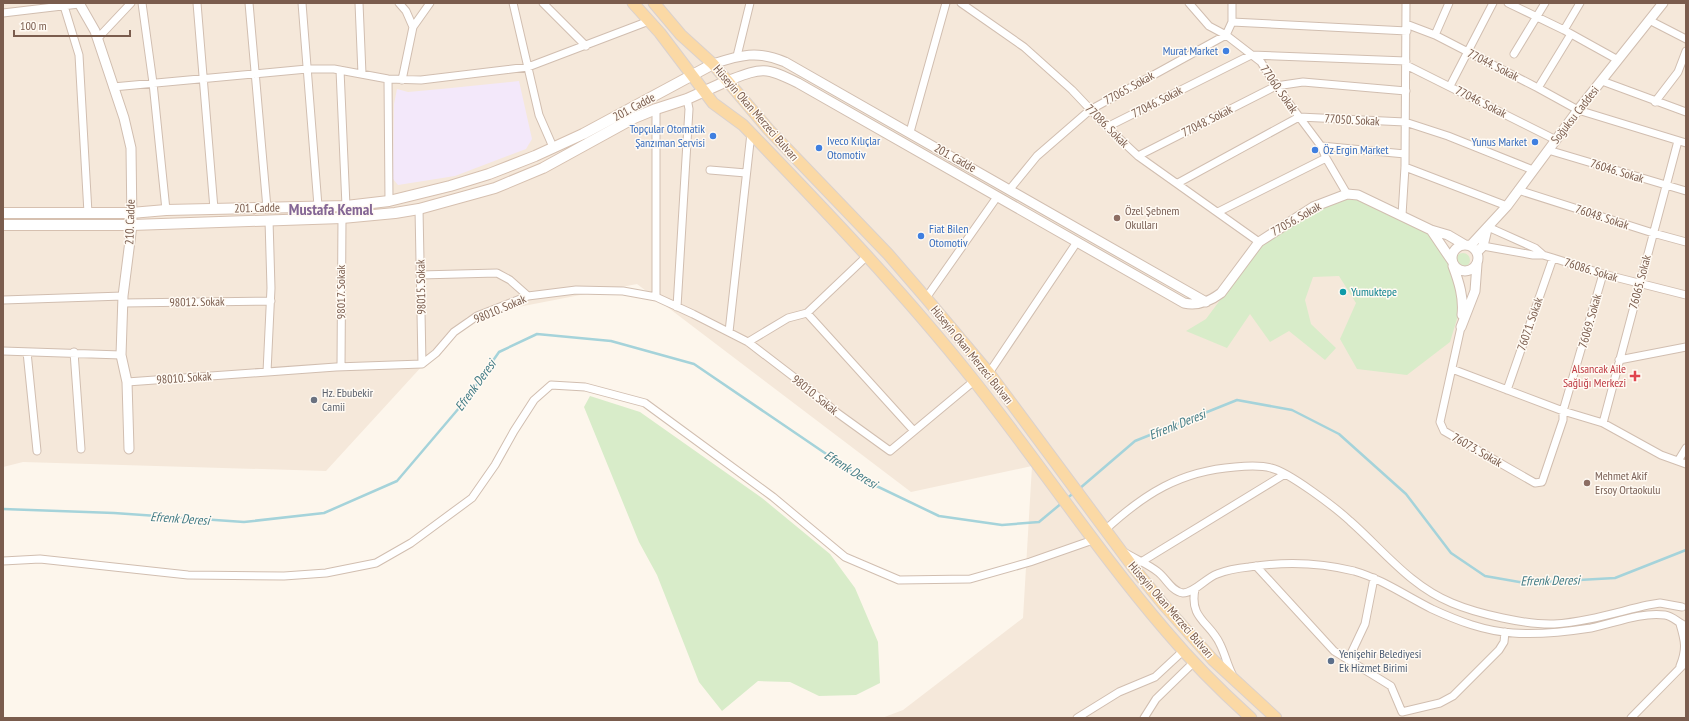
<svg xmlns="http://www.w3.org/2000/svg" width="1689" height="721" font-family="'PT Sans Narrow',sans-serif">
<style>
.residential{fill:#f5e8da}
.education{fill:#f3e8fa}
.green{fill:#d8ecc9}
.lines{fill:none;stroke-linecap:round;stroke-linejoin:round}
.stream{stroke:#a5d3da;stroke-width:2.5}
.minor-casing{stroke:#d1beb0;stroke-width:9}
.tertiary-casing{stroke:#d1beb0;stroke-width:11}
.secondary-casing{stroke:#d6c0b0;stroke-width:12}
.primary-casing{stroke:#dad1cd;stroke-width:13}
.minor{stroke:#fff;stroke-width:7}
.tertiary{stroke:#fff;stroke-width:9}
.secondary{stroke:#fff;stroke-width:10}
.primary{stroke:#fbd9a5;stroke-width:11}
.shop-dot{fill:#3f7fe0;stroke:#fffaf3;stroke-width:1.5}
.education-dot{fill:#8d6e63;stroke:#fffaf3;stroke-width:1.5}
.culture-dot{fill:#0f9aa8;stroke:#fffaf3;stroke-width:1.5}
.health-dot{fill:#e0444e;stroke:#fffaf3;stroke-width:1.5}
.worship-dot{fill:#6b7280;stroke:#fffaf3;stroke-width:1.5}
.service-dot{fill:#5c6f8a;stroke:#fffaf3;stroke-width:1.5}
.labels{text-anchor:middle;stroke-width:3;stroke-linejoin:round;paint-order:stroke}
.shop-label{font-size:12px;fill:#366cbe;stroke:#fffaf3;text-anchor:end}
.street-label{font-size:12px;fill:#7a5c4d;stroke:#fffaf3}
.education-label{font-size:12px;fill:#785e54;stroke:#fffaf3;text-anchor:start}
.culture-label{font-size:12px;fill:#0d838f;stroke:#fffaf3;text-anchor:start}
.health-label{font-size:12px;fill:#be3a42;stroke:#fffaf3;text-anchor:end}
.worship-label{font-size:12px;fill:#5b616d;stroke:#fffaf3;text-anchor:start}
.service-label{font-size:12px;fill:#4e5e75;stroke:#fffaf3;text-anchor:start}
.water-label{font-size:13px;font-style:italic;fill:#437c86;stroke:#fffaf3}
.district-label{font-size:16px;font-weight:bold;fill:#846695;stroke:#fffaf3}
</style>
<rect width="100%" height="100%" fill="#fdf6ec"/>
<path class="residential" d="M 3,3 L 1686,3 L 1686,718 L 882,718 L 903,710 L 1023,618 L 1032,466 L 911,492 L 637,284 L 467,317 L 326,471 L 23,462 L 3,467 Z"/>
<path class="education" d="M 519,81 L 532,139 L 526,149 L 455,176 L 398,185 L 393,179 L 394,104 L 397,89 L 408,92 L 441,89 Z"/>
<path class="green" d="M 1346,199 L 1360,200 L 1423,229 L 1432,236 L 1453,269 L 1460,309 L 1450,342 L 1407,375 L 1357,369 L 1340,339 L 1356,303 L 1339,276 L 1313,277 L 1305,300 L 1311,324 L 1336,348 L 1325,360 L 1289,331 L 1270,342 L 1250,314 L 1227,348 L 1186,331 L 1206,319 L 1258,249 L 1274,236 L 1315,209 Z
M1456 260a7 7 0 1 1 14 0a7 7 0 1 1-14 0Z
M 590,396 L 640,412 L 762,498 L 830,554 L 855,588 L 878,642 L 880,683 L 856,695 L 819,696 L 790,682 L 758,681 L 722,711 L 699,682 L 657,575 L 639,542 L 584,407 Z"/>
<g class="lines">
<path class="stream" d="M 1079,489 L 1135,441 L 1237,400 L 1292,410 L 1339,434 L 1406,494 L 1451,553 L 1485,576 L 1525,583 L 1615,578 L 1686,550
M 1066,499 L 1075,492
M 3,509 L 114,513 L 244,522 L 324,513 L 397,481 L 465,401 L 499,352 L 537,334 L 611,341 L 694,364 L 866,481 L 939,516 L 1002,525 L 1039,522 L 1063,502"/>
<defs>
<path id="minor" d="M 142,3 L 153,83 L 166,210
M 197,3 L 214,209
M 249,3 L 267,208
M 302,3 L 318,206
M 359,3 L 362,74
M 399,3 L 406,11 L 413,27
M 513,3 L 539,115 L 553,147
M 543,3 L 586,46
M 961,3 L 1024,47 L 1072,90 L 1107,127 L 1138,156 L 1259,242
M 1189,3 L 1209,26 L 1226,35 L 1261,62 L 1276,86 L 1321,146 L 1326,158 L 1347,194
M 1508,3 L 1564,30 L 1618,60
M 64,6 L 79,55 L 88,213
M 3,13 L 79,4
M 1649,20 L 1686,39
M 1232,22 L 1407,31
M 1406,24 L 1435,35 L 1468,52 L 1538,88 L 1578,110 L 1686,143
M 1564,30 L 1580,3
M 1435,35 L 1449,3
M 98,38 L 131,3
M 1514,54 L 1545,3
M 737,56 L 750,3
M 1406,65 L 1556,140
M 340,70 L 346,206
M 388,79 L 389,201
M 402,80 L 413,27 L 430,3
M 1602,81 L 1686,112
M 1450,86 L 1493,3
M 113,87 L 307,69 L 334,69 L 388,79 L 421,80 L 528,67 L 649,21
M 1538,88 L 1571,34
M 1655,102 L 1678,72 L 1686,51
M 1107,127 L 1251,55 L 1406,61
M 910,132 L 946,3
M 1321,146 L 1405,154
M 1548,150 L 1686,191
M 1138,156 L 1276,86 L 1303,82 L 1406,91
M 1405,167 L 1507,206
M 710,170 L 746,173
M 1178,183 L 1299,117 L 1405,122 L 1448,136 L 1533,170
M 1010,189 L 1037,156 L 1090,110 L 1226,35 L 1232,22 L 1232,3
M 1518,190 L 1653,233 L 1686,242
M 419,209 L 422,364
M 1218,212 L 1326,158
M 1402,215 L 1405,167 L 1406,3
M 1488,227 L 1535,248 L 1543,255 L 1553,258 L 1603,274 L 1686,295
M 1483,246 L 1533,255 L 1543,255
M 420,275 L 497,273 L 510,280 L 528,296
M 656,297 L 656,109
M 926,298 L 997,197
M 3,300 L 123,296
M 123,303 L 271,301
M 677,307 L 689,109 L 687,99
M 807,313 L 914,431
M 1461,327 L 1440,422 L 1444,431 L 1535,483 L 1542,482 L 1563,420 L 1563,411 L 1603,274
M 729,332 L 751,133
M 748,342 L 788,318 L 807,313 L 867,256
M 3,351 L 121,355
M 27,352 L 37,451
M 74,352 L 81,449
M 1619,360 L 1686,347
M 341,367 L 342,218
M 1452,369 L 1563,411 L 1603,423 L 1661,455 L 1686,464
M 267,372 L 271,288 L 269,220
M 989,373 L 1077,242
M 127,382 L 336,367 L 422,364 L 436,353 L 454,332 L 477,316 L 528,296 L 576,290 L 623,291 L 656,297 L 693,314 L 748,342 L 799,381 L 836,412 L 890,451 L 974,381
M 1507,390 L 1553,258
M 1603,423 L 1678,141
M 1678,461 L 1686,448
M 1105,530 C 1144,494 1180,471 1235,467 C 1246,466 1260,465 1271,468 C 1289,472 1336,508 1350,521 C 1383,550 1410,586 1452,603 C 1478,614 1527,625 1554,624 C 1586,622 1617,612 1648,605 L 1660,603 L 1682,607
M 1124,552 C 1135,559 1148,564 1158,572 C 1166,578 1172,592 1183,593 C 1194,593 1206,578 1217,574 C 1227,570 1239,568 1249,567 C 1286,561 1318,562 1354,571 C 1382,579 1406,596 1432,609 C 1458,621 1484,631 1513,633 C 1539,635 1565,632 1591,628 C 1615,623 1640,612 1665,615 C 1673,616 1678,623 1686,626
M 3,561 L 40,559 L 188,575 L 284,576 L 326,573 L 376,563 L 411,543 L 472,498 L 495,465 L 514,431 L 534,400 L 551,385 L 585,387 L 645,403 L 773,497 L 845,557 L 899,580 L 970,579 L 1030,562 L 1093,540
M 1141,562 L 1285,474
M 1256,566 L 1334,651 L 1391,686 L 1402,712 L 1440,703 L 1453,696 L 1499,650 L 1504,642 L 1505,632
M 1195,589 C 1189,619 1210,622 1220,644 C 1225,654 1227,664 1232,674
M 1680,624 C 1685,641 1687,649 1680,666
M 1348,660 L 1365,624 L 1374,578
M 1077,718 L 1119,692 L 1155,677 L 1183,651
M 1144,718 L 1156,699 L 1194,662
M 1631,718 L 1686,662"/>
<path id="tertiary" d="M 79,3 L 95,31 L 124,118 L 131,148 L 132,225 L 123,296 L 121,355 L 127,382 L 129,449
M 713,64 C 740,55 758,50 785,62 L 1206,302
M 727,81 C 762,68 764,66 798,83 L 1184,303 C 1198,306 1209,302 1221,293 L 1259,242 L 1313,207 L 1347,194 L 1358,195 L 1431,230 L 1448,235 L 1465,245
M 1431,230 L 1452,261
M1452 258a13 13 0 1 1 26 0a13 13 0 1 1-26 0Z
M 1470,246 L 1507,206 L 1578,110 L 1663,3
M 1477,252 L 1483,246 L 1487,229
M 1453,266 C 1459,282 1464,298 1462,315
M 1461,327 L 1475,291 L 1477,264"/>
<path id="secondary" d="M 3,213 L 131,213 L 166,210 L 346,206 L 389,201 L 450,186 L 489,174 L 535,156 L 583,134 L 713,64
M 3,225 L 132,225 L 342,218 L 395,213 L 419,209 L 495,188 L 543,168 L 634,118 L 656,109 L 687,99 L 727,81"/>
<path id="primary" d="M 633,3 L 660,33 L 713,103 L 743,125 C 823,208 903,291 975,382 C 1040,464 1098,552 1166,631 C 1192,662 1221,691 1251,718
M 654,3 L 681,35 L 713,64 L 769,130 L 888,254 L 926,298 L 989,373 L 1133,567 L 1163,604 L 1213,660 L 1276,718"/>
</defs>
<use href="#minor" class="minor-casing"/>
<use href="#tertiary" class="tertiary-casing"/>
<use href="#secondary" class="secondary-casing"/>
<use href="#primary" class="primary-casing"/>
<use href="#minor" class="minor"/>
<use href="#tertiary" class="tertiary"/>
<use href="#secondary" class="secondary"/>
<use href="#primary" class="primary"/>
</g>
<g class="shop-dot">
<circle cx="1226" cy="51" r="4"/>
<circle cx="713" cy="136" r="4"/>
<circle cx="1535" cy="142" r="4"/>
<circle cx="819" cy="148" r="4"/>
<circle cx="1315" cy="150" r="4"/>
<circle cx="921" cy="236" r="4"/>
</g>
<g class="education-dot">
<circle cx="1117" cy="218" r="4"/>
<circle cx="1587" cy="483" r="4"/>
</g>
<circle class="culture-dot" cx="1343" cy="292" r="4"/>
<path class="health-dot" d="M1633 370h4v4h4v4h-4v4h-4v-4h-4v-4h4z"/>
<circle class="worship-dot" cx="314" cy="400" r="4"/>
<circle class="service-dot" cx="1331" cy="661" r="4"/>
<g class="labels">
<g class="shop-label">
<text x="1218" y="55">Murat Market</text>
<text x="705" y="133">Topçular Otomatik<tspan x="705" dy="14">Şanzıman Servisi</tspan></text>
<text x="827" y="145" text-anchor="start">Iveco Kılıçlar<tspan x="827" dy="14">Otomotiv</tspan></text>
<text x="1527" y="146">Yunus Market</text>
<text x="1323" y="154" text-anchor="start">Öz Ergin Market</text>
<text x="929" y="233" text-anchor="start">Fiat Bilen<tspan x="929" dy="14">Otomotiv</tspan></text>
</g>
<g class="street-label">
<text transform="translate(1493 65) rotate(27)" y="4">77044. Sokak</text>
<text transform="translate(1129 88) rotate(-29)" y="4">77065. Sokak</text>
<text transform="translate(1279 89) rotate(55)" y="4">77060. Sokak</text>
<text transform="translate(1157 102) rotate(-27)" y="4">77046. Sokak</text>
<text transform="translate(1481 102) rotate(27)" y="4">77046. Sokak</text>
<text transform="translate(634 107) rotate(-28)" y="4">201. Cadde</text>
<text transform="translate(756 113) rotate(49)" y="4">Hüseyin Okan Merzeci Bulvarı</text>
<text transform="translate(1575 115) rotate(-52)" y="4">Soğuksu Caddesi</text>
<text transform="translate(1352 120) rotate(3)" y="4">77050. Sokak</text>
<text transform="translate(1207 121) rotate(-27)" y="4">77048. Sokak</text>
<text transform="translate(1107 126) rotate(45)" y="4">77086. Sokak</text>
<text transform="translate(955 158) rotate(29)" y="4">201. Cadde</text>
<text transform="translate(1617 171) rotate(17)" y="4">76046. Sokak</text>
<text transform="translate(257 208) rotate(-1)" y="4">201. Cadde</text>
<text transform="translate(1602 217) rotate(18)" y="4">76048. Sokak</text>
<text transform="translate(1296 219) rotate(-30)" y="4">77056. Sokak</text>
<text transform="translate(130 222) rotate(-88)" y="4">210. Cadde</text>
<text transform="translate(1591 270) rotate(17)" y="4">76086. Sokak</text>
<text transform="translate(1640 282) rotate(-75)" y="4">76065. Sokak</text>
<text transform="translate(421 287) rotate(-91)" y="4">98015. Sokak</text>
<text transform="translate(341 292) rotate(-90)" y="4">98017. Sokak</text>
<text transform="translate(197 302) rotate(-1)" y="4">98012. Sokak</text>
<text transform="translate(500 309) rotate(-23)" y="4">98010. Sokak</text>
<text transform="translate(1590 321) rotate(-74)" y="4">76069. Sokak</text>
<text transform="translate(1530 324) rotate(-71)" y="4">76071. Sokak</text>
<text transform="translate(972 355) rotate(51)" y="4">Hüseyin Okan Merzeci Bulvarı</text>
<text transform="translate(184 378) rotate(-4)" y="4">98010. Sokak</text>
<text transform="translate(815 395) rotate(39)" y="4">98010. Sokak</text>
<text transform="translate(1477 450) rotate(30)" y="4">76073. Sokak</text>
<text transform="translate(1171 610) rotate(49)" y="4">Hüseyin Okan Merzeci Bulvarı</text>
</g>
<g class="education-label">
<text x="1125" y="215">Özel Şebnem<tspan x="1125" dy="14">Okulları</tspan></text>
<text x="1595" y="480">Mehmet Akif<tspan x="1595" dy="14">Ersoy Ortaokulu</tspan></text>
</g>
<g class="culture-label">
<text x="1351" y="296">Yumuktepe</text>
</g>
<g class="health-label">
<text x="1626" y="373">Alsancak Aile<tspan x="1626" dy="14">Sağlığı Merkezi</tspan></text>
</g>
<g class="worship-label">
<text x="322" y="397">Hz. Ebubekir<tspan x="322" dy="14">Camii</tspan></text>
</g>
<g class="service-label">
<text x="1339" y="658">Yenişehir Belediyesi<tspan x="1339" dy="14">Ek Hizmet Birimi</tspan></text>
</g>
<g class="water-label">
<text transform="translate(475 385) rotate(-54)" y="5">Efrenk Deresi</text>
<text transform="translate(1177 424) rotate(-22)" y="5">Efrenk Deresi</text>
<text transform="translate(851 469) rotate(32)" y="5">Efrenk Deresi</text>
<text transform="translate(180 518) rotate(4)" y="5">Efrenk Deresi</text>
<text transform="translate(1550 580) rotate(-1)" y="5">Efrenk Deresi</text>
</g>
<g class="district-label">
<text x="331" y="215">Mustafa Kemal</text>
</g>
</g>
<rect width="1689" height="721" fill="none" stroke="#7a5c4d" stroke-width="8"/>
<path d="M14 30v6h116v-6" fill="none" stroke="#7a5c4d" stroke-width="2"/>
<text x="20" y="30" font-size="12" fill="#7a5c4d" stroke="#fffaf3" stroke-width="3" paint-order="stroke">100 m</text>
</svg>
